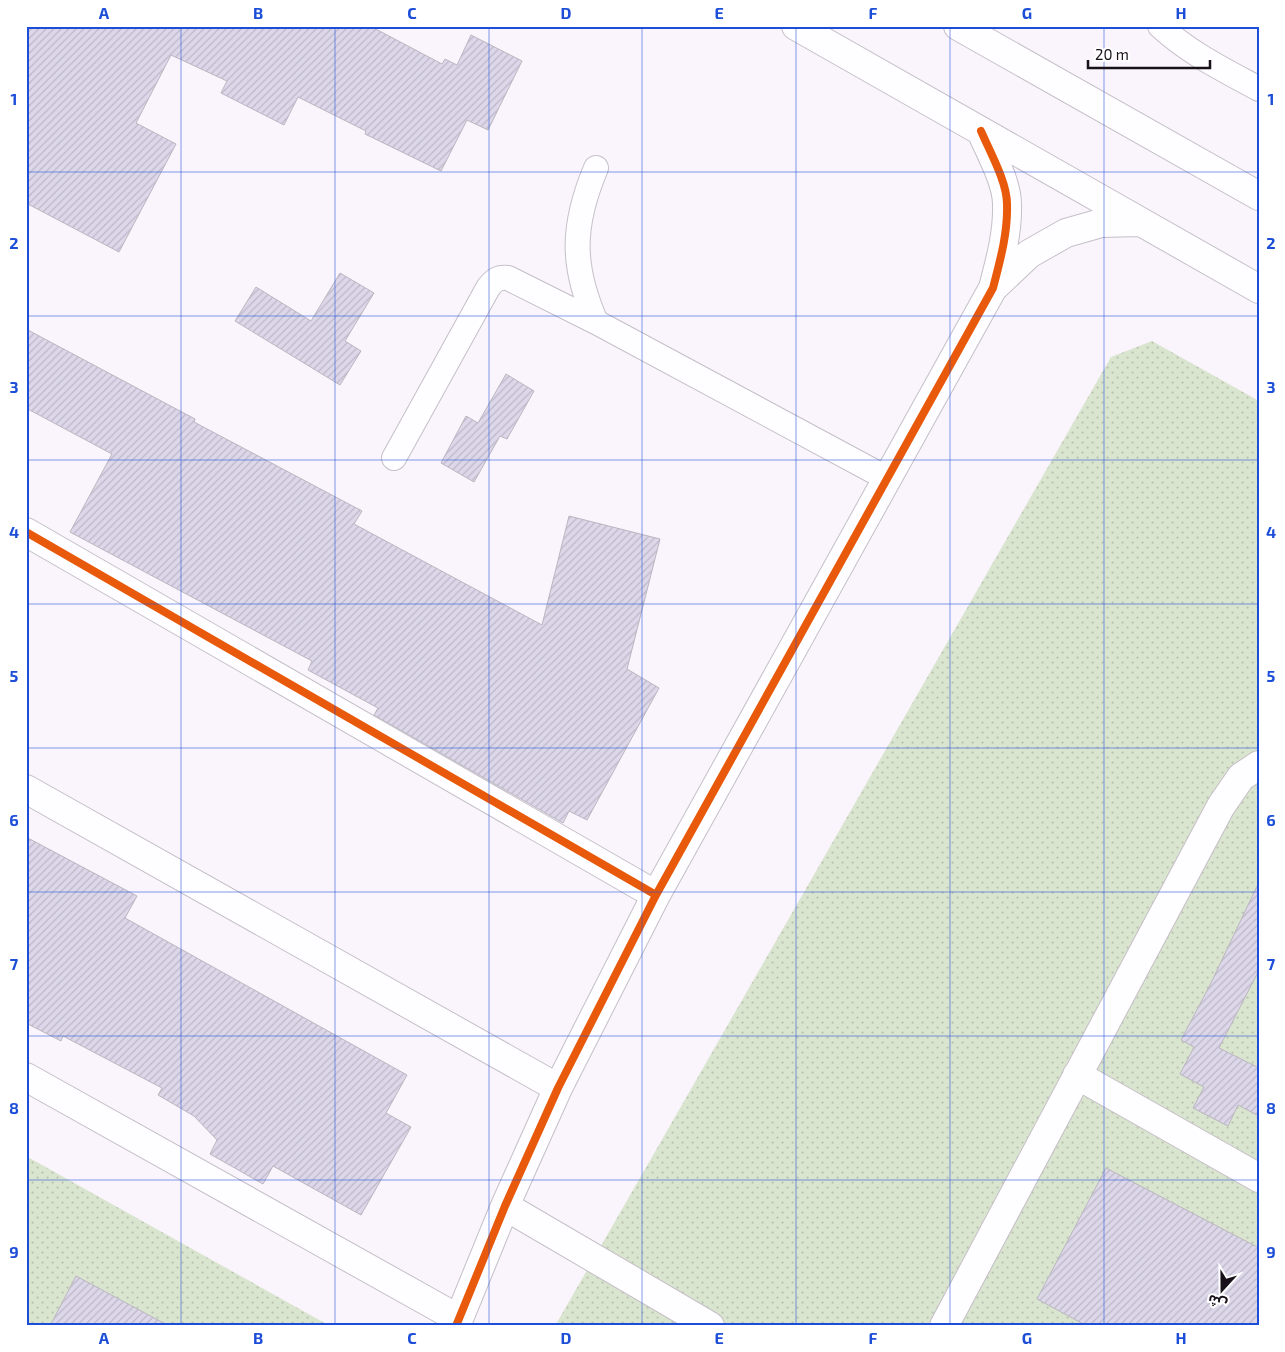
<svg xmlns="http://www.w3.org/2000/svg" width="1285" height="1352" font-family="'Exo 2','Noto Sans Arabic',sans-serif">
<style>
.garden{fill:url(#garden-dots)}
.building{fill:url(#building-hatch);stroke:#bab6bf}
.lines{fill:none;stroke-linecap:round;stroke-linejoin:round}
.lane-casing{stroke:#c5bfc7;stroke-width:26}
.street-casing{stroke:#c5bfc7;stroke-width:30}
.lane{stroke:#fefdff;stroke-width:24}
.street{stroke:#fefdff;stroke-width:28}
.cycleway-casing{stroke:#fff;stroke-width:11}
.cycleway{stroke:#e8590c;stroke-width:8}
.grid{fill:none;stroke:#1d4ed8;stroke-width:1;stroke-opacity:0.55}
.neatline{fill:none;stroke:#1d4ed8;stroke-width:2}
.grid-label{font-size:16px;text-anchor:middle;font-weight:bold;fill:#1d4ed8}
</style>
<defs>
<pattern id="garden-dots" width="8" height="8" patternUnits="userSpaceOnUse" patternTransform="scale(1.25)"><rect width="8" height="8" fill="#dae5cf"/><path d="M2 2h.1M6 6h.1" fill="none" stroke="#bac3b1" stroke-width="1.8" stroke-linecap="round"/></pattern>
<pattern id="building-hatch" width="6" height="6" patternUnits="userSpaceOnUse" patternTransform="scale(1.25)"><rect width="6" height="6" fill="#ddd7ea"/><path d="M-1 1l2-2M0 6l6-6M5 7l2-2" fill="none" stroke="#bdb8c8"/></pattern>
</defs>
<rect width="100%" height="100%" fill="#faf4fc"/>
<path class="garden" d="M 1152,341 L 1259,401 L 1259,1326 L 555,1326 L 1111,357 Z
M 26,1156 L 330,1326 L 26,1326 Z"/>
<path class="building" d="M 26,26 L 370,26 L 442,64 L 445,59 L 457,65 L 471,35 L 522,61 L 488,130 L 467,120 L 441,171 L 365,134 L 366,131 L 298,97 L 284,125 L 221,93 L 227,81 L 171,55 L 136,123 L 176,144 L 119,252 L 26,203 Z
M 340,273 L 374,293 L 345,341 L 361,351 L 340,385 L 235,321 L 256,287 L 311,321 Z
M 26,329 L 195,419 L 194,422 L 362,511 L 354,524 L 542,625 L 569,516 L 660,539 L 627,669 L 659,688 L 587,820 L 569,811 L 563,823 L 374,715 L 378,708 L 308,670 L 312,661 L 70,532 L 112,454 L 26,408 Z
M 506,374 L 534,391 L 507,439 L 500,436 L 474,482 L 441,463 L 466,416 L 478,423 Z
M 26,837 L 137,896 L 125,918 L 407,1075 L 386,1113 L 411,1127 L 361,1215 L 273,1166 L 263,1184 L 210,1154 L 217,1140 L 194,1116 L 158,1095 L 162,1088 L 63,1036 L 61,1041 L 26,1023 Z
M 1259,882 L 1259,970 L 1219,1048 L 1259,1068 L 1259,1116 L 1238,1105 L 1228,1126 L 1193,1108 L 1204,1087 L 1180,1074 L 1194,1047 L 1181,1040 L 1210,985 Z
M 1106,1168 L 1259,1248 L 1259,1326 L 1087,1326 L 1037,1299 Z
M 76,1276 L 169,1326 L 50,1326 Z"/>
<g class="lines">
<defs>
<path id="lane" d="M 1160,26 C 1189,53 1224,70 1259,89
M 596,168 C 572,225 571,265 596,322
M 394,458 L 488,288 C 494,280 498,277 508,278 L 596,322 L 888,479"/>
<path id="street" d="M 796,26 L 1259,289
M 958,26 L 1259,196
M 993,288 L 1029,254 L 1066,233 L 1101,223 L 1141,222
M 26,532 L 656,895
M 26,789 L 558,1088
M 1077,1075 L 1259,1178
M 26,1077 L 459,1319
M 505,1206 L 710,1326
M 456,1326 L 505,1206 L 558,1088 L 656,895 L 993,288 C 1000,261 1008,233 1007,204 C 1007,182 990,152 981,131
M 944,1326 L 1221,806 L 1241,777 L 1259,765"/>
</defs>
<use href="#lane" class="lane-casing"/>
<use href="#street" class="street-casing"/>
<use href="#lane" class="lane"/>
<use href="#street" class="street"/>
<defs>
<path id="cycleway" d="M 26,532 L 656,895
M 456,1326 L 505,1206 L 558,1088 L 656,895 L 993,288 C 1000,261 1008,233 1007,204 C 1007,182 990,152 981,131"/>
</defs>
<use href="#cycleway" class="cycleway-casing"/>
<use href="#cycleway" class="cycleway"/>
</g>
<path class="grid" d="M 181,26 L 181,1326M 335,26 L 335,1326M 489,26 L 489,1326M 642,26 L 642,1326M 796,26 L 796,1326M 950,26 L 950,1326M 1104,26 L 1104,1326M 26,172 L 1259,172M 26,316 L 1259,316M 26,460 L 1259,460M 26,604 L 1259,604M 26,748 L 1259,748M 26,892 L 1259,892M 26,1036 L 1259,1036M 26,1180 L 1259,1180"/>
<rect width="1285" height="1352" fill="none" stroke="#ffffff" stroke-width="55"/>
<g transform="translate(1222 1290) rotate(201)" stroke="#ffffff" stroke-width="4" paint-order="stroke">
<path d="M0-4L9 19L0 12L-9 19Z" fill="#181119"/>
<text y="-8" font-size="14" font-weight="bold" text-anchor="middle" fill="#181119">ش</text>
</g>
<path d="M1088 60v8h122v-8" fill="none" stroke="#181119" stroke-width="2.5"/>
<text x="1095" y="60" font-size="15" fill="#181119" stroke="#ffffff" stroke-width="4" paint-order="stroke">20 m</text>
<rect x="28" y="28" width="1230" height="1296" class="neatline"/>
<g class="grid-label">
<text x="104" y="19">A</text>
<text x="258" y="19">B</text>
<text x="412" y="19">C</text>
<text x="566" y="19">D</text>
<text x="719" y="19">E</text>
<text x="873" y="19">F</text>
<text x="1027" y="19">G</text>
<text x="1181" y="19">H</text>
<text x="14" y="105">1</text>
<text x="1271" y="105">1</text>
<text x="14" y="249">2</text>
<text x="1271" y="249">2</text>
<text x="14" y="393">3</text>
<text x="1271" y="393">3</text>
<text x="14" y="538">4</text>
<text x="1271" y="538">4</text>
<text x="14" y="682">5</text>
<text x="1271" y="682">5</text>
<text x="14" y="826">6</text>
<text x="1271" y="826">6</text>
<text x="14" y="970">7</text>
<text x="1271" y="970">7</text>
<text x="14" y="1114">8</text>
<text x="1271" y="1114">8</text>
<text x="14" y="1258">9</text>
<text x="1271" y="1258">9</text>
<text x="104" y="1344">A</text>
<text x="258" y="1344">B</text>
<text x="412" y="1344">C</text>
<text x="566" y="1344">D</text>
<text x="719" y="1344">E</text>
<text x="873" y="1344">F</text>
<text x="1027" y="1344">G</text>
<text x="1181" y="1344">H</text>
</g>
</svg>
